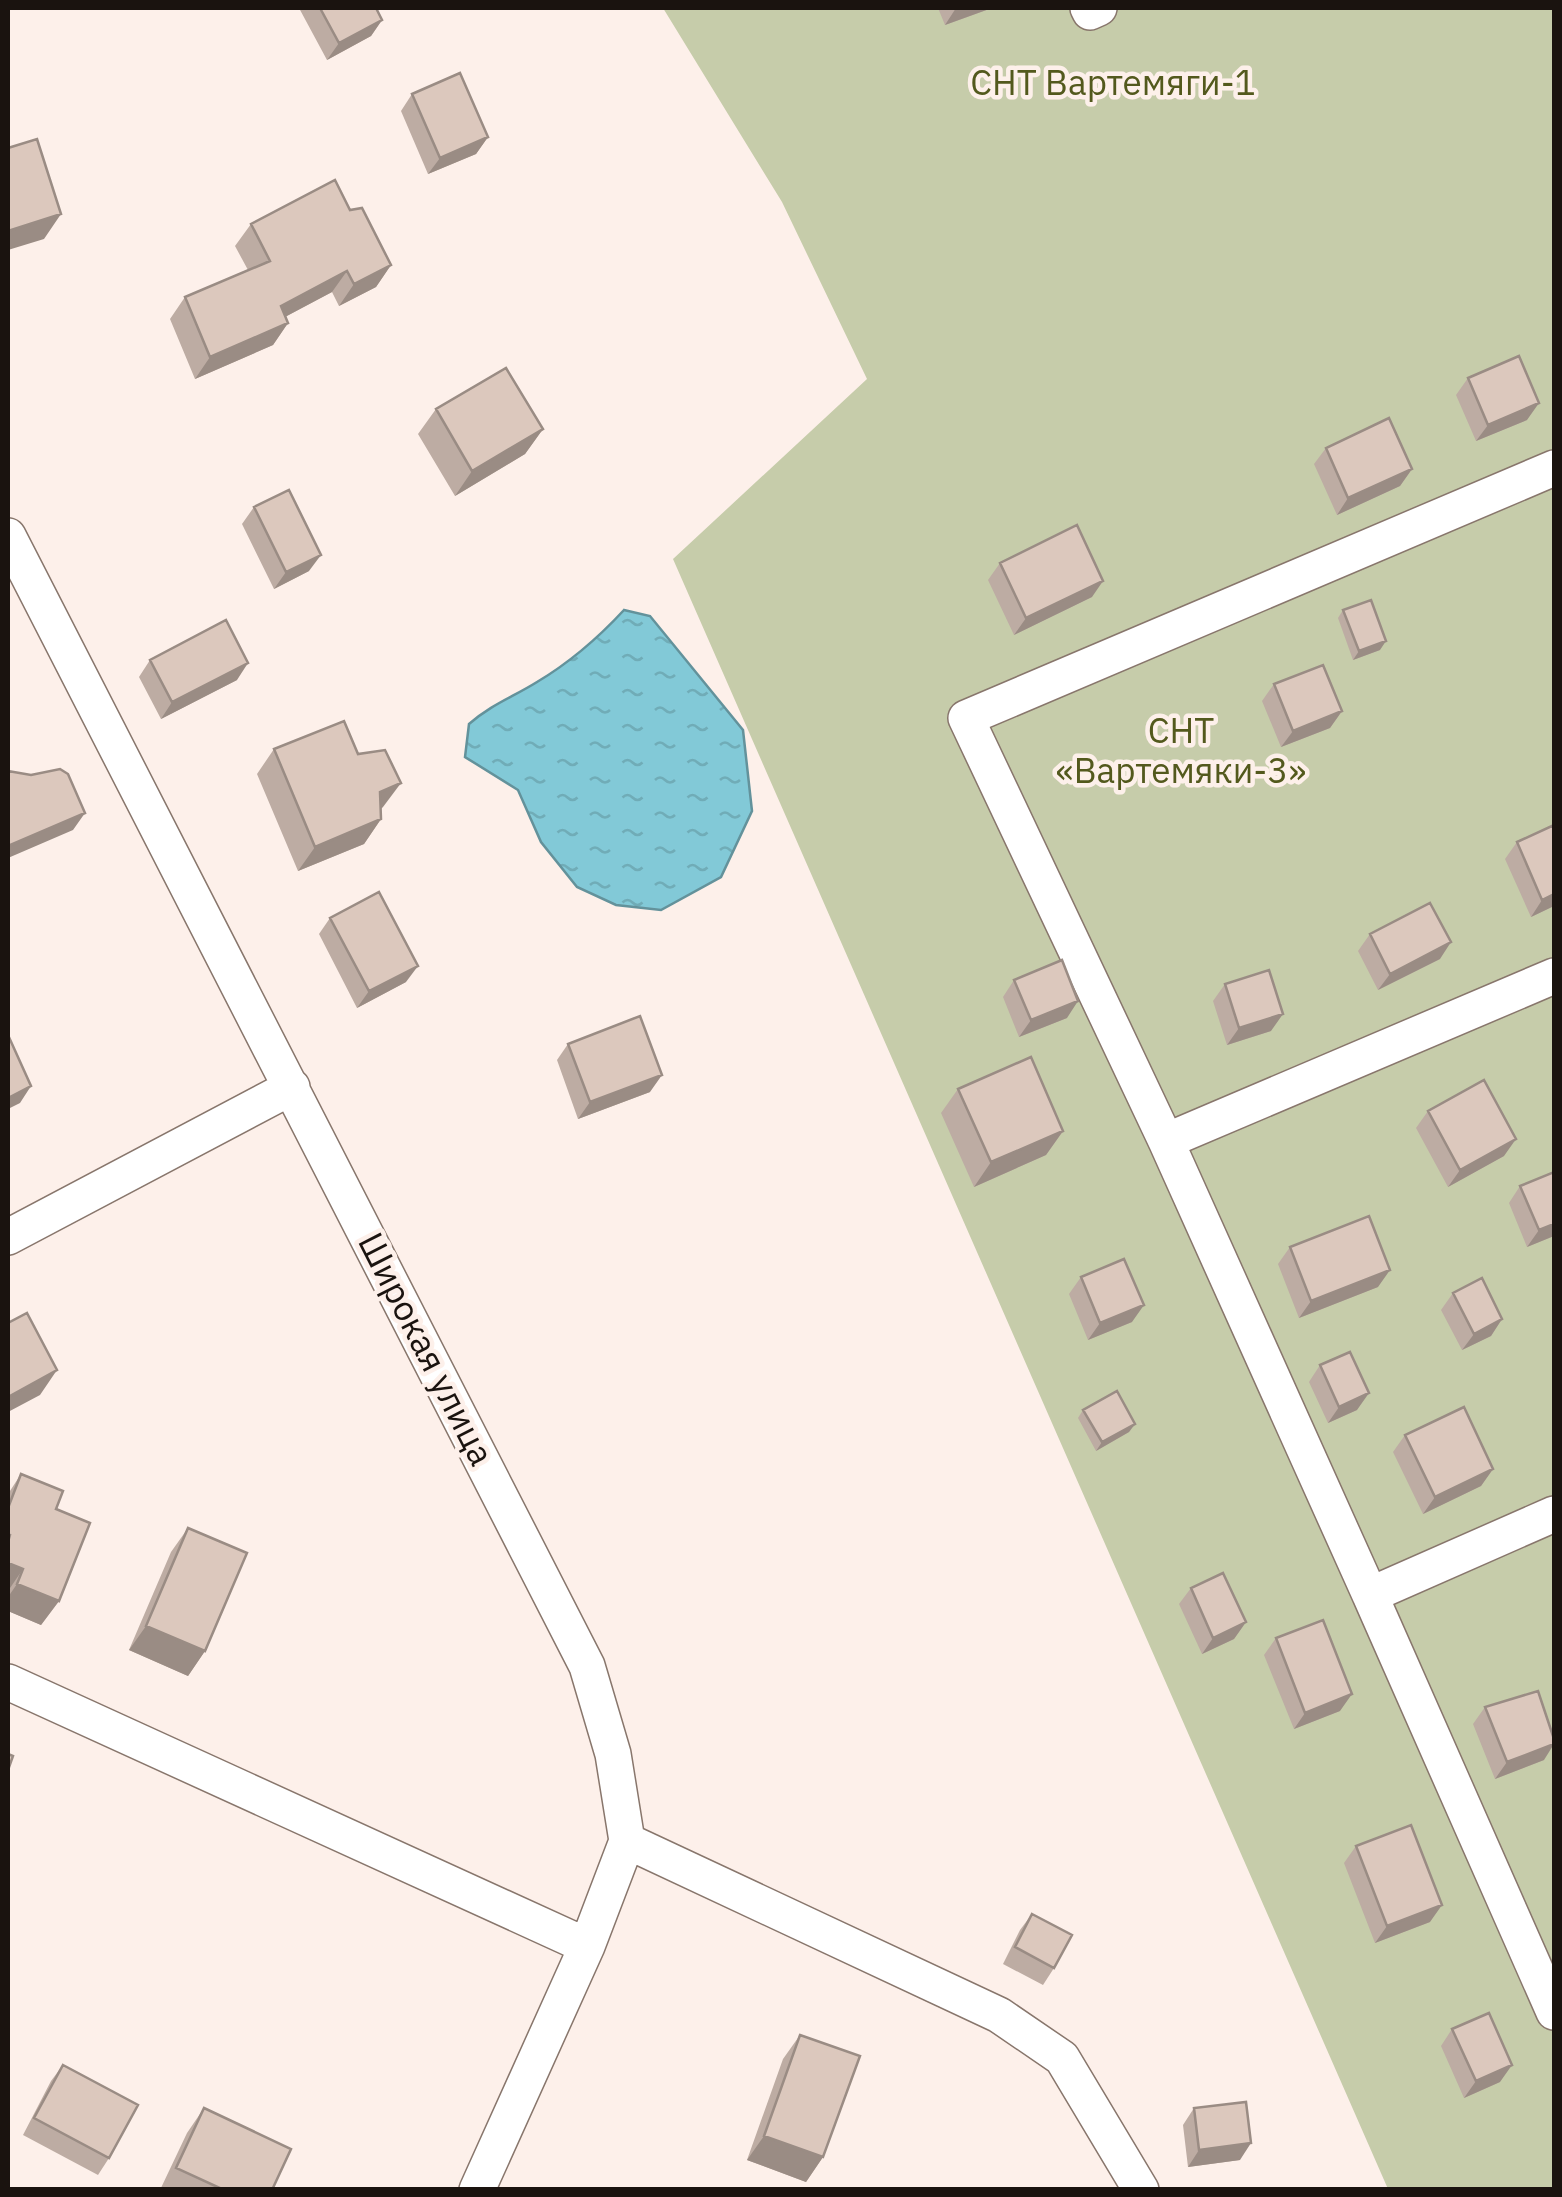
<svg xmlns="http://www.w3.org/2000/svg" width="1562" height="2197" font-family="'IBM Plex Sans',sans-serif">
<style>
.green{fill:#c6ccaa}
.water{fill:url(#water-ripples);stroke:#63929b;stroke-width:2.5}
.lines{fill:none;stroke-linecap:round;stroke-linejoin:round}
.minor-casing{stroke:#88766c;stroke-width:38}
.minor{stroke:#fff;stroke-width:35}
.wall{fill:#bdaca3}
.shaded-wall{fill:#9a8c84}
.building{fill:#dcc8bd;stroke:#9a8c84;stroke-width:2.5}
.labels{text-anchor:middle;stroke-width:9;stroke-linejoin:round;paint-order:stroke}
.park-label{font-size:35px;fill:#53591d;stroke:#fdf0ea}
.street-label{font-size:35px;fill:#1a130f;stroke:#fdf0ea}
</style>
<defs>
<pattern id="water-ripples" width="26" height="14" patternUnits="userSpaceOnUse" patternTransform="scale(2.5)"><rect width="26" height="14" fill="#82c9d7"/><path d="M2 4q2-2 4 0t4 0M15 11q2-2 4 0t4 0" fill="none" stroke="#70acb7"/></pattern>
</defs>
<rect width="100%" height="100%" fill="#fdf0ea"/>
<path class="green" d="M 663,8 L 1554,8 L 1554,2189 L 1388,2189 L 673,559 L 867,379 L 782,202 Z"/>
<path class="water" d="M 624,610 L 650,616 L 743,730 L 752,811 L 721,877 L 661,910 L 616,905 L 577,887 L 541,842 L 518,790 L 465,757 L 469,724 C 492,704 513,697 537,682 C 569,663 599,637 624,610 Z"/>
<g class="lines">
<defs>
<path id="minor" d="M 1088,8 L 1090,12 L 1099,8
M 1554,468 L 966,718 L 1166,1141 L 1370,1595 L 1554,1514
M 8,536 L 587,1666 L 613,1754 L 627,1841 L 587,1946 L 477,2190
M 1166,1141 L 1554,976
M 8,1237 L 292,1087
M 1370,1595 L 1554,2012
M 8,1682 L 587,1946
M 627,1841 L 999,2015 L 1062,2058 L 1141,2190"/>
</defs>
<use href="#minor" class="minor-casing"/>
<use href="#minor" class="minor"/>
</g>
<path class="wall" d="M 299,8 L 376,8 L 382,20 L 371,36 L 327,60 Z
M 938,8 L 992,8 L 945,25 Z
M 412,94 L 488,137 L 476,154 L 428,174 L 401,111 Z
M 350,210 L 391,265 L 376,287 L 339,306 L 332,292 L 285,317 L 288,323 L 273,345 L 195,379 L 170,319 L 185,297 L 248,270 L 235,246 L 251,224 Z
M 1468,378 L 1527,420 L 1476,441 L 1456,395 Z
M 436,409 L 543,429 L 525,454 L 455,496 L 418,434 Z
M 1326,448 L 1412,469 L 1400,486 L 1337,515 L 1314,464 Z
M 254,507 L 309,571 L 274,589 L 242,524 Z
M 1000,563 L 1092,597 L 1014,635 L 988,580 Z
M 1343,610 L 1380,650 L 1353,660 L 1338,618 Z
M 150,660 L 237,680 L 161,719 L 139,677 Z
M 1274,684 L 1342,711 L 1330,728 L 1281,747 L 1262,701 Z
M 274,749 L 358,754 L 383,807 L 381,809 L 381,819 L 364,844 L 298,871 L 257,774 Z
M 1554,825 L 1554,906 L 1531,917 L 1505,859 L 1517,842 Z
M 330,918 L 406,982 L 357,1008 L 319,934 Z
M 1370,934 L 1440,959 L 1378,990 L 1358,951 Z
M 1014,980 L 1067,1018 L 1019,1037 L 1003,997 Z
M 1225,984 L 1271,1031 L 1227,1045 L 1213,1001 Z
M 568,1044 L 650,1092 L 578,1119 L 557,1060 Z
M 958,1089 L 1063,1131 L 1046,1155 L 974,1187 L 941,1113 Z
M 1428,1111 L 1504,1156 L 1448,1187 L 1416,1128 Z
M 1520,1186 L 1554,1236 L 1527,1247 L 1509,1203 Z
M 1290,1247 L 1378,1287 L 1299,1318 L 1278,1264 Z
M 1081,1277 L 1132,1322 L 1088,1340 L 1069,1294 Z
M 1453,1293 L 1502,1319 L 1491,1336 L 1462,1350 L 1441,1310 Z
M 1320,1365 L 1357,1410 L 1328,1423 L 1309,1382 Z
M 1083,1410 L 1135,1424 L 1129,1432 L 1096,1451 L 1078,1418 Z
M 1405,1435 L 1493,1469 L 1481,1486 L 1423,1514 L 1393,1452 Z
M 21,1474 L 56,1509 L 59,1601 L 41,1625 L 8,1611 L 8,1494 Z
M 188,1528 L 205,1651 L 188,1676 L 129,1650 L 171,1552 Z
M 1191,1588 L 1246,1622 L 1234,1639 L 1202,1654 L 1179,1604 Z
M 1276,1638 L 1340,1711 L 1294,1729 L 1264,1655 Z
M 1485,1707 L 1544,1760 L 1495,1779 L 1473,1724 Z
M 1356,1846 L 1430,1922 L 1375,1943 L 1344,1863 Z
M 1032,1914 L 1054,1968 L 1043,1985 L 1003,1964 L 1020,1930 Z
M 1452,2029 L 1500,2082 L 1464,2098 L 1441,2046 Z
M 800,2035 L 823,2157 L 806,2182 L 747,2160 L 783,2059 Z
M 63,2065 L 109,2158 L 98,2175 L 23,2135 L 51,2081 Z
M 204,2108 L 272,2190 L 160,2190 L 187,2133 Z
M 1194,2108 L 1240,2160 L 1188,2167 L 1183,2125 Z"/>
<path class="shaded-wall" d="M 956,8 L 992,8 L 945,25 Z
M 382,20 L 371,36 L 327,60 L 339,43 Z
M 488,137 L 476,154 L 428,174 L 440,158 Z
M 61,214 L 44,239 L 8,250 L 8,231 Z
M 391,265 L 376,287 L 339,306 L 354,284 Z
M 347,271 L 332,292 L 266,327 L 281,306 Z
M 288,323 L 273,345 L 195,379 L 210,357 Z
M 1539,403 L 1527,420 L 1476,441 L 1488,425 Z
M 543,429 L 525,454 L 455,496 L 472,471 Z
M 1412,469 L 1400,486 L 1337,515 L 1348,498 Z
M 321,555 L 309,571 L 274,589 L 286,572 Z
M 1103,581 L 1092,597 L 1014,635 L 1026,618 Z
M 1386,641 L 1380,650 L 1353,660 L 1359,651 Z
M 248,663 L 237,680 L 161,719 L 172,702 Z
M 1342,711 L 1330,728 L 1281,747 L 1293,731 Z
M 401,783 L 383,807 L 363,817 L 380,792 Z
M 85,813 L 73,830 L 8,858 L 8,846 Z
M 381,819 L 364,844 L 298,871 L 315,847 Z
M 1554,894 L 1554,906 L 1531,917 L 1542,900 Z
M 1451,942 L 1440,959 L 1378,990 L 1390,974 Z
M 418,966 L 406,982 L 357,1008 L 369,991 Z
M 1078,1001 L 1067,1018 L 1019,1037 L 1031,1020 Z
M 1283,1014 L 1271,1031 L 1227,1045 L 1239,1028 Z
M 662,1075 L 650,1092 L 578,1119 L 590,1102 Z
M 31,1086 L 20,1103 L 8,1109 L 8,1098 Z
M 1063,1131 L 1046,1155 L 974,1187 L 991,1162 Z
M 1516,1139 L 1504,1156 L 1448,1187 L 1460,1170 Z
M 1554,1224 L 1554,1236 L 1527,1247 L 1539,1230 Z
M 1390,1270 L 1378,1287 L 1299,1318 L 1311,1301 Z
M 1144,1305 L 1132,1322 L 1088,1340 L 1100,1323 Z
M 1502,1319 L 1491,1336 L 1462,1350 L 1474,1334 Z
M 57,1370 L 40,1395 L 8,1412 L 8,1397 Z
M 1369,1393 L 1357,1410 L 1328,1423 L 1339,1407 Z
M 1135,1424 L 1129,1432 L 1096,1451 L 1102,1442 Z
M 1493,1469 L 1481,1486 L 1423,1514 L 1435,1497 Z
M 8,1563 L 23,1569 L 8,1591 Z
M 17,1584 L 59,1601 L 41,1625 L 8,1611 L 8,1597 Z
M 1246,1622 L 1234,1639 L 1202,1654 L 1213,1638 Z
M 146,1626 L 205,1651 L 188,1676 L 129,1650 Z
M 1352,1694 L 1340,1711 L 1294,1729 L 1305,1713 Z
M 1554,1744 L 1544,1760 L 1495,1779 L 1507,1762 Z
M 1442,1905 L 1430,1922 L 1375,1943 L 1387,1926 Z
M 1512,2065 L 1500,2082 L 1464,2098 L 1476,2081 Z
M 764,2136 L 823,2157 L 806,2182 L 747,2160 Z
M 1251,2143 L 1240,2160 L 1188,2167 L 1199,2150 Z"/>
<path class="building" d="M 320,8 L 376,8 L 382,20 L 339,43 Z
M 460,73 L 488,137 L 440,158 L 412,94 Z
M 37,139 L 61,214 L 8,231 L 8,148 Z
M 335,180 L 350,210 L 362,208 L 391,265 L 354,284 L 347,271 L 281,306 L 288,323 L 210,357 L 185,297 L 270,261 L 251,224 Z
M 1519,356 L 1539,403 L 1488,425 L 1468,378 Z
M 506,368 L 543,429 L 472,471 L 436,409 Z
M 1389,418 L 1412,469 L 1348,498 L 1326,448 Z
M 289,490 L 321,555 L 286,572 L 254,507 Z
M 1077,525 L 1103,581 L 1026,618 L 1000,563 Z
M 1371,600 L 1386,641 L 1359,651 L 1343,610 Z
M 226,620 L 248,663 L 172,702 L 150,660 Z
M 1323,665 L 1342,711 L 1293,731 L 1274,684 Z
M 344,721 L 358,754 L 385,750 L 401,783 L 380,792 L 381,819 L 315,847 L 274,749 Z
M 60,769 L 68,774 L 85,813 L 8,846 L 8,771 L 31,775 Z
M 1554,825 L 1554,894 L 1542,900 L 1517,842 Z
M 379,892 L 418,966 L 369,991 L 330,918 Z
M 1430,903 L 1451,942 L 1390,974 L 1370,934 Z
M 1062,960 L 1078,1001 L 1031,1020 L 1014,980 Z
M 1269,970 L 1283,1014 L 1239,1028 L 1225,984 Z
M 640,1016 L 662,1075 L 590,1102 L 568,1044 Z
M 8,1035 L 31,1086 L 8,1098 Z
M 1031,1057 L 1063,1131 L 991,1162 L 958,1089 Z
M 1484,1080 L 1516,1139 L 1460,1170 L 1428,1111 Z
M 1554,1172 L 1554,1224 L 1539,1230 L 1520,1186 Z
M 1369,1216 L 1390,1270 L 1311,1301 L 1290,1247 Z
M 1124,1259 L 1144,1305 L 1100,1323 L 1081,1277 Z
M 1482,1278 L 1502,1319 L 1474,1334 L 1453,1293 Z
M 27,1313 L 57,1370 L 8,1397 L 8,1323 Z
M 1350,1352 L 1369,1393 L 1339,1407 L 1320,1365 Z
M 1117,1391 L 1135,1424 L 1102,1442 L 1083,1410 Z
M 1464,1407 L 1493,1469 L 1435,1497 L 1405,1435 Z
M 21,1474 L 63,1491 L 56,1509 L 90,1523 L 59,1601 L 17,1584 L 23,1569 L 8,1563 L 8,1542 L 10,1535 L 8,1534 L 8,1508 Z
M 188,1528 L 247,1553 L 205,1651 L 146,1626 Z
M 1223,1573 L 1246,1622 L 1213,1638 L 1191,1588 Z
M 1323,1620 L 1352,1694 L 1305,1713 L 1276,1638 Z
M 1538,1691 L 1554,1739 L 1554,1744 L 1507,1762 L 1485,1707 Z
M 8,1754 L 13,1756 L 8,1770 Z
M 1411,1825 L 1442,1905 L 1387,1926 L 1356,1846 Z
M 1032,1914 L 1072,1935 L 1054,1968 L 1015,1947 Z
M 1489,2013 L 1512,2065 L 1476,2081 L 1452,2029 Z
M 800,2035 L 860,2056 L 823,2157 L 764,2136 Z
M 63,2065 L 138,2105 L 109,2158 L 34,2118 Z
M 1246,2102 L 1251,2143 L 1199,2150 L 1194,2108 Z
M 204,2108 L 291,2149 L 272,2190 L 224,2190 L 176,2168 Z"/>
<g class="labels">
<g class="park-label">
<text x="1113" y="95">СНТ Вартемяги-1</text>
<text x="1181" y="743">СНТ<tspan x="1181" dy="40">«Вартемяки-3»</tspan></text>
</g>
<g class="street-label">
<text transform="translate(426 1349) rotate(63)" y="12">Широкая улица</text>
</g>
</g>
<rect width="1562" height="2197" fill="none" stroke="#1a130f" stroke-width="20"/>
</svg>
